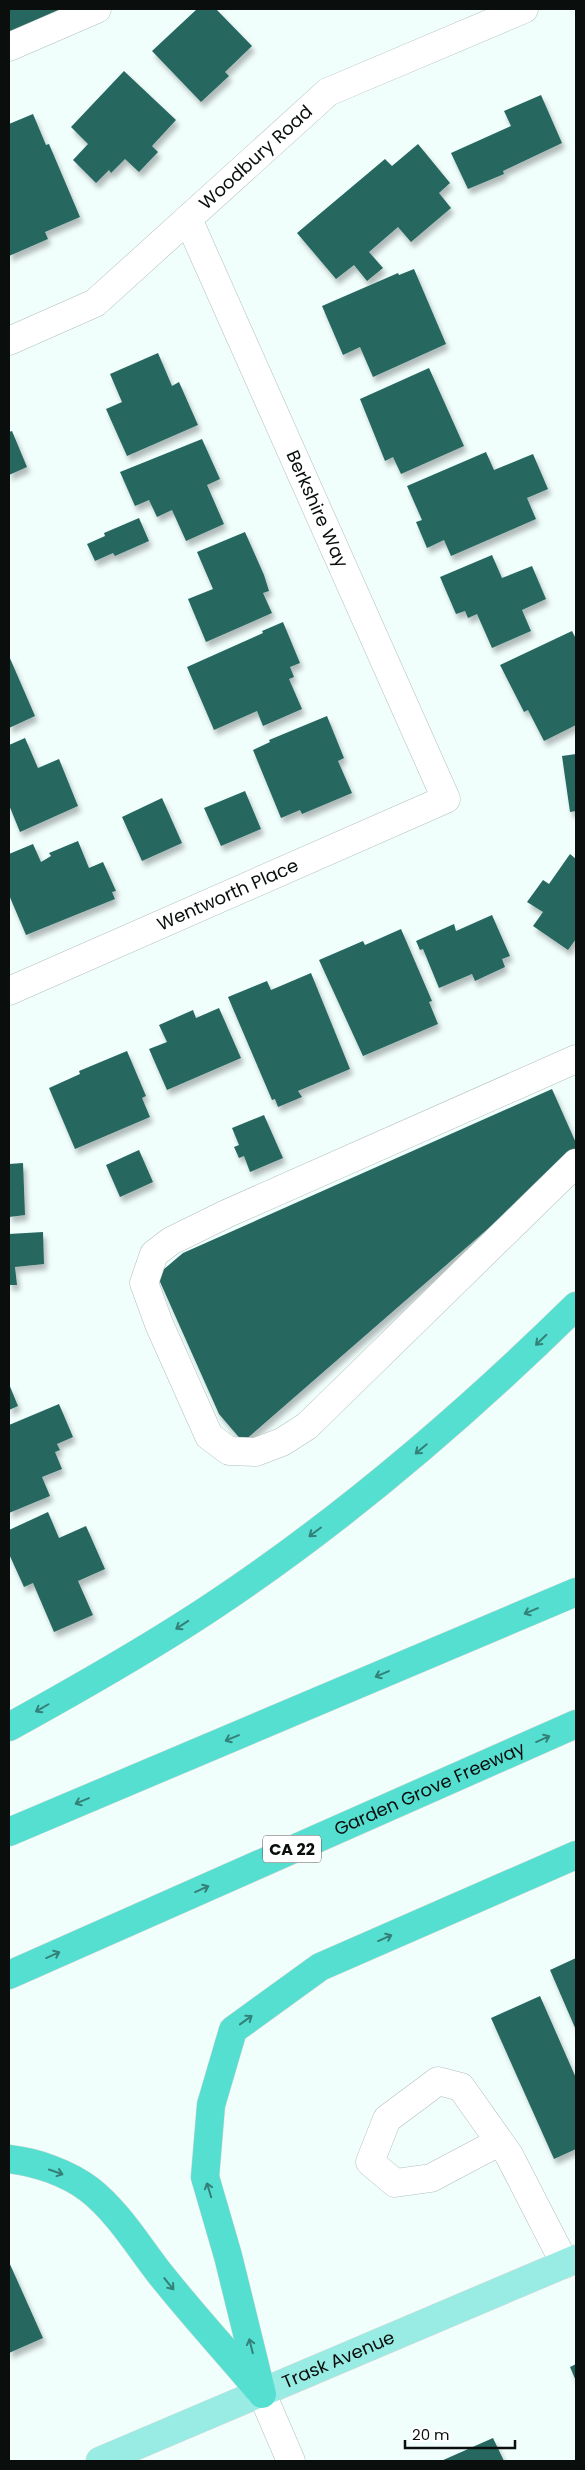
<svg xmlns="http://www.w3.org/2000/svg" width="585" height="2470" font-family="Poppins,sans-serif">
<style>
.building{fill:#276760;filter:url(#shadow)}
.lines{fill:none;stroke-linecap:round;stroke-linejoin:round}
.minor-casing{stroke:#b2bfbd;stroke-width:29}
.major-casing{stroke:#d8d9d8;stroke-width:29}
.highway-casing{stroke:#d8d9d8;stroke-width:29}
.minor{stroke:#fff;stroke-width:28}
.major{stroke:#99ece3;stroke-width:28}
.highway{stroke:#55dfd0;stroke-width:28}
.oneway{stroke:#338179}
.labels{text-anchor:middle;stroke-width:5;stroke-linejoin:round;paint-order:stroke}
.shield{fill:#fff;stroke:#545756;stroke-width:1}
.shield-label{font-size:16px;font-weight:bold;fill:#0a0f0e}
.street-label{font-size:18px;fill:#0a0f0e;stroke:#fff}
</style>
<defs>
<filter id="shadow"><feDropShadow dx="3" dy="5.5" stdDeviation="2.5" flood-color="#0004"/></filter>
</defs>
<rect width="100%" height="100%" fill="#f0fefc"/>
<path class="building" d="M 9,9 L 60,9 L 63,15 L 9,39 Z
M 197,9 L 216,9 L 252,46 L 225,72 L 229,76 L 201,102 L 152,51 Z
M 124,71 L 176,120 L 152,146 L 158,152 L 139,172 L 125,159 L 111,173 L 109,170 L 96,183 L 73,160 L 88,144 L 71,127 Z
M 541,95 L 562,143 L 503,171 L 504,174 L 468,189 L 451,153 L 511,126 L 504,111 Z
M 33,114 L 46,145 L 49,144 L 80,217 L 45,232 L 48,239 L 9,256 L 9,124 Z
M 418,144 L 450,183 L 439,193 L 451,208 L 411,242 L 398,227 L 369,252 L 383,268 L 367,281 L 354,265 L 336,279 L 297,233 L 385,159 L 392,166 Z
M 414,269 L 446,344 L 373,377 L 360,347 L 343,355 L 322,306 L 398,273 L 399,275 Z
M 158,353 L 172,386 L 179,382 L 198,425 L 127,456 L 106,409 L 122,402 L 110,374 Z
M 429,368 L 464,446 L 401,474 L 393,457 L 385,461 L 360,399 Z
M 12,431 L 27,467 L 9,475 L 9,432 Z
M 202,439 L 220,479 L 207,485 L 224,524 L 186,541 L 172,510 L 157,517 L 149,500 L 135,506 L 120,472 Z
M 486,452 L 494,470 L 533,454 L 548,489 L 527,498 L 536,519 L 451,556 L 444,540 L 427,548 L 416,522 L 422,520 L 407,486 Z
M 139,518 L 149,541 L 115,556 L 113,553 L 95,561 L 87,544 L 105,536 L 104,533 Z
M 245,532 L 264,575 L 269,591 L 263,593 L 272,613 L 206,642 L 188,599 L 213,589 L 197,552 Z
M 492,555 L 502,578 L 532,566 L 546,599 L 522,610 L 531,631 L 492,648 L 477,614 L 468,618 L 465,611 L 456,614 L 440,577 Z
M 283,622 L 300,663 L 290,667 L 294,677 L 289,679 L 302,709 L 263,726 L 257,711 L 214,730 L 187,667 L 263,633 L 262,631 Z
M 572,631 L 576,639 L 576,725 L 544,741 L 528,710 L 524,712 L 500,665 Z
M 9,656 L 35,716 L 9,728 Z
M 327,716 L 344,758 L 338,761 L 352,793 L 302,814 L 300,810 L 281,818 L 253,750 L 270,742 L 269,740 Z
M 25,738 L 38,768 L 59,759 L 78,806 L 20,832 L 9,805 L 9,745 Z
M 576,754 L 576,811 L 570,812 L 562,756 Z
M 245,791 L 261,829 L 221,846 L 204,808 Z
M 162,798 L 182,843 L 142,861 L 122,817 Z
M 78,841 L 89,868 L 103,862 L 116,891 L 112,892 L 115,899 L 26,935 L 9,895 L 9,854 L 33,844 L 41,862 L 51,856 L 49,853 Z
M 570,854 L 576,859 L 576,939 L 568,950 L 533,926 L 543,912 L 527,902 L 543,880 L 549,884 Z
M 492,915 L 510,956 L 502,959 L 505,967 L 475,981 L 472,974 L 439,988 L 423,949 L 420,950 L 416,941 L 454,924 L 456,931 Z
M 401,929 L 432,1001 L 429,1002 L 438,1024 L 363,1056 L 319,960 L 363,941 L 365,945 Z
M 311,973 L 350,1069 L 298,1091 L 302,1097 L 278,1107 L 275,1099 L 272,1100 L 228,997 L 267,981 L 271,990 Z
M 219,1008 L 241,1058 L 167,1090 L 149,1049 L 167,1042 L 159,1025 L 193,1010 L 196,1018 Z
M 127,1051 L 146,1096 L 142,1098 L 150,1117 L 75,1149 L 49,1088 L 80,1074 L 79,1071 Z
M 552,1089 L 576,1143 L 576,1152 L 243,1442 L 219,1414 L 157,1275 L 183,1253 Z
M 264,1115 L 283,1158 L 250,1172 L 244,1156 L 239,1158 L 234,1147 L 239,1145 L 232,1128 Z
M 139,1150 L 153,1182 L 120,1197 L 106,1165 Z
M 23,1163 L 25,1215 L 9,1217 L 9,1164 Z
M 43,1232 L 44,1264 L 15,1267 L 17,1285 L 9,1285 L 9,1234 Z
M 9,1384 L 18,1406 L 9,1410 Z
M 59,1404 L 73,1437 L 57,1444 L 60,1450 L 55,1452 L 62,1469 L 42,1477 L 50,1496 L 9,1513 L 9,1425 Z
M 48,1512 L 59,1538 L 86,1526 L 105,1569 L 78,1581 L 93,1615 L 54,1632 L 33,1583 L 24,1587 L 9,1554 L 9,1530 Z
M 576,1958 L 576,2030 L 550,1970 Z
M 540,1996 L 576,2078 L 576,2149 L 554,2159 L 491,2018 Z
M 9,2262 L 43,2338 L 9,2353 Z
M 576,2364 L 576,2381 L 570,2367 Z
M 493,2438 L 504,2461 L 441,2461 Z"/>
<g class="lines">
<defs>
<g id="minor">
<path d="M 9,47 L 97,9"/>
<path id="s1" d="M 9,341 L 95,303 L 328,92 L 524,9"/>
<path id="s2" d="M 9,991 L 446,799 L 188,219"/>
<path d="M 576,1059 L 226,1214 L 171,1241 L 154,1254 L 144,1283 L 159,1324 L 209,1436 L 229,1451 L 256,1452 L 282,1442 L 307,1426 L 576,1163"/>
<path d="M 499,2142 L 431,2178 L 395,2183 L 370,2162 L 387,2119 L 438,2081 L 461,2087 L 509,2155 L 565,2264"/>
<path d="M 262,2394 L 291,2461"/>
</g>
<g id="major">
<path id="s3" d="M 100,2461 L 576,2259"/>
</g>
<g id="highway">
<path d="M 9,1727 C 78,1689 147,1650 213,1606 C 344,1519 464,1416 576,1306"/>
<path d="M 9,1832 L 576,1592"/>
<path id="s4" d="M 9,1975 L 576,1724"/>
<path d="M 9,2159 C 36,2162 68,2173 90,2190 C 118,2212 139,2247 161,2275 C 192,2314 226,2351 258,2389"/>
<path d="M 262,2394 L 228,2256 L 205,2177 L 211,2105 L 233,2030 L 320,1967 L 576,1855"/>
</g>
</defs>
<use href="#minor" class="minor-casing"/>
<use href="#major" class="major-casing"/>
<use href="#highway" class="highway-casing"/>
<use href="#minor" class="minor"/>
<use href="#major" class="major"/>
<use href="#highway" class="highway"/>
</g>
<defs><path id="oneway-shaft" d="M-6 0H5M1.5-3L5.5 0L1.5 3" fill="none" stroke-width="1.6" stroke-linecap="round" stroke-linejoin="round" transform="scale(1.25)"/></defs>
<g class="oneway">
<use href="#oneway-shaft" transform="translate(541 1340) rotate(136)"/>
<use href="#oneway-shaft" transform="translate(421 1449) rotate(140)"/>
<use href="#oneway-shaft" transform="translate(315 1532) rotate(143)"/>
<use href="#oneway-shaft" transform="translate(531 1611) rotate(157)"/>
<use href="#oneway-shaft" transform="translate(182 1625) rotate(147)"/>
<use href="#oneway-shaft" transform="translate(382 1674) rotate(157)"/>
<use href="#oneway-shaft" transform="translate(42 1708) rotate(150)"/>
<use href="#oneway-shaft" transform="translate(232 1738) rotate(157)"/>
<use href="#oneway-shaft" transform="translate(543 1739) rotate(-24)"/>
<use href="#oneway-shaft" transform="translate(82 1801) rotate(157)"/>
<use href="#oneway-shaft" transform="translate(202 1889) rotate(-24)"/>
<use href="#oneway-shaft" transform="translate(385 1938) rotate(-24)"/>
<use href="#oneway-shaft" transform="translate(53 1955) rotate(-24)"/>
<use href="#oneway-shaft" transform="translate(246 2020) rotate(-36)"/>
<use href="#oneway-shaft" transform="translate(56 2172) rotate(19)"/>
<use href="#oneway-shaft" transform="translate(209 2190) rotate(-107)"/>
<use href="#oneway-shaft" transform="translate(169 2284) rotate(51)"/>
<use href="#oneway-shaft" transform="translate(251 2346) rotate(-104)"/>
</g>
<g class="labels">
<rect class="shield" x="263" y="1835.5" width="58" height="27" rx="4"/>
<g class="shield-label">
<text x="292" y="1855">CA 22</text>
</g>
<g class="street-label">
<text dy="6" stroke="none"><textPath href="#s1" startOffset="311">Woodbury Road</textPath></text>
<text transform="translate(317 509) rotate(66)" y="6">Berkshire Way</text>
<text dy="6" stroke="none"><textPath href="#s2" startOffset="239">Wentworth Place</textPath></text>
<text dy="6" stroke="none"><textPath href="#s4" startOffset="460">Garden Grove Freeway</textPath></text>
<text dy="6" stroke="none"><textPath href="#s3" startOffset="259">Trask Avenue</textPath></text>
</g>
</g>
<rect width="585" height="2470" fill="none" stroke="#0a0f0e" stroke-width="20"/>
<path d="M405 2440v8h110v-8" fill="none" stroke="#0a0f0e" stroke-width="2.5"/>
<text x="412" y="2440" font-size="15" fill="#0a0f0e" stroke="#ffffff" stroke-width="4" paint-order="stroke">20 m</text>
</svg>
